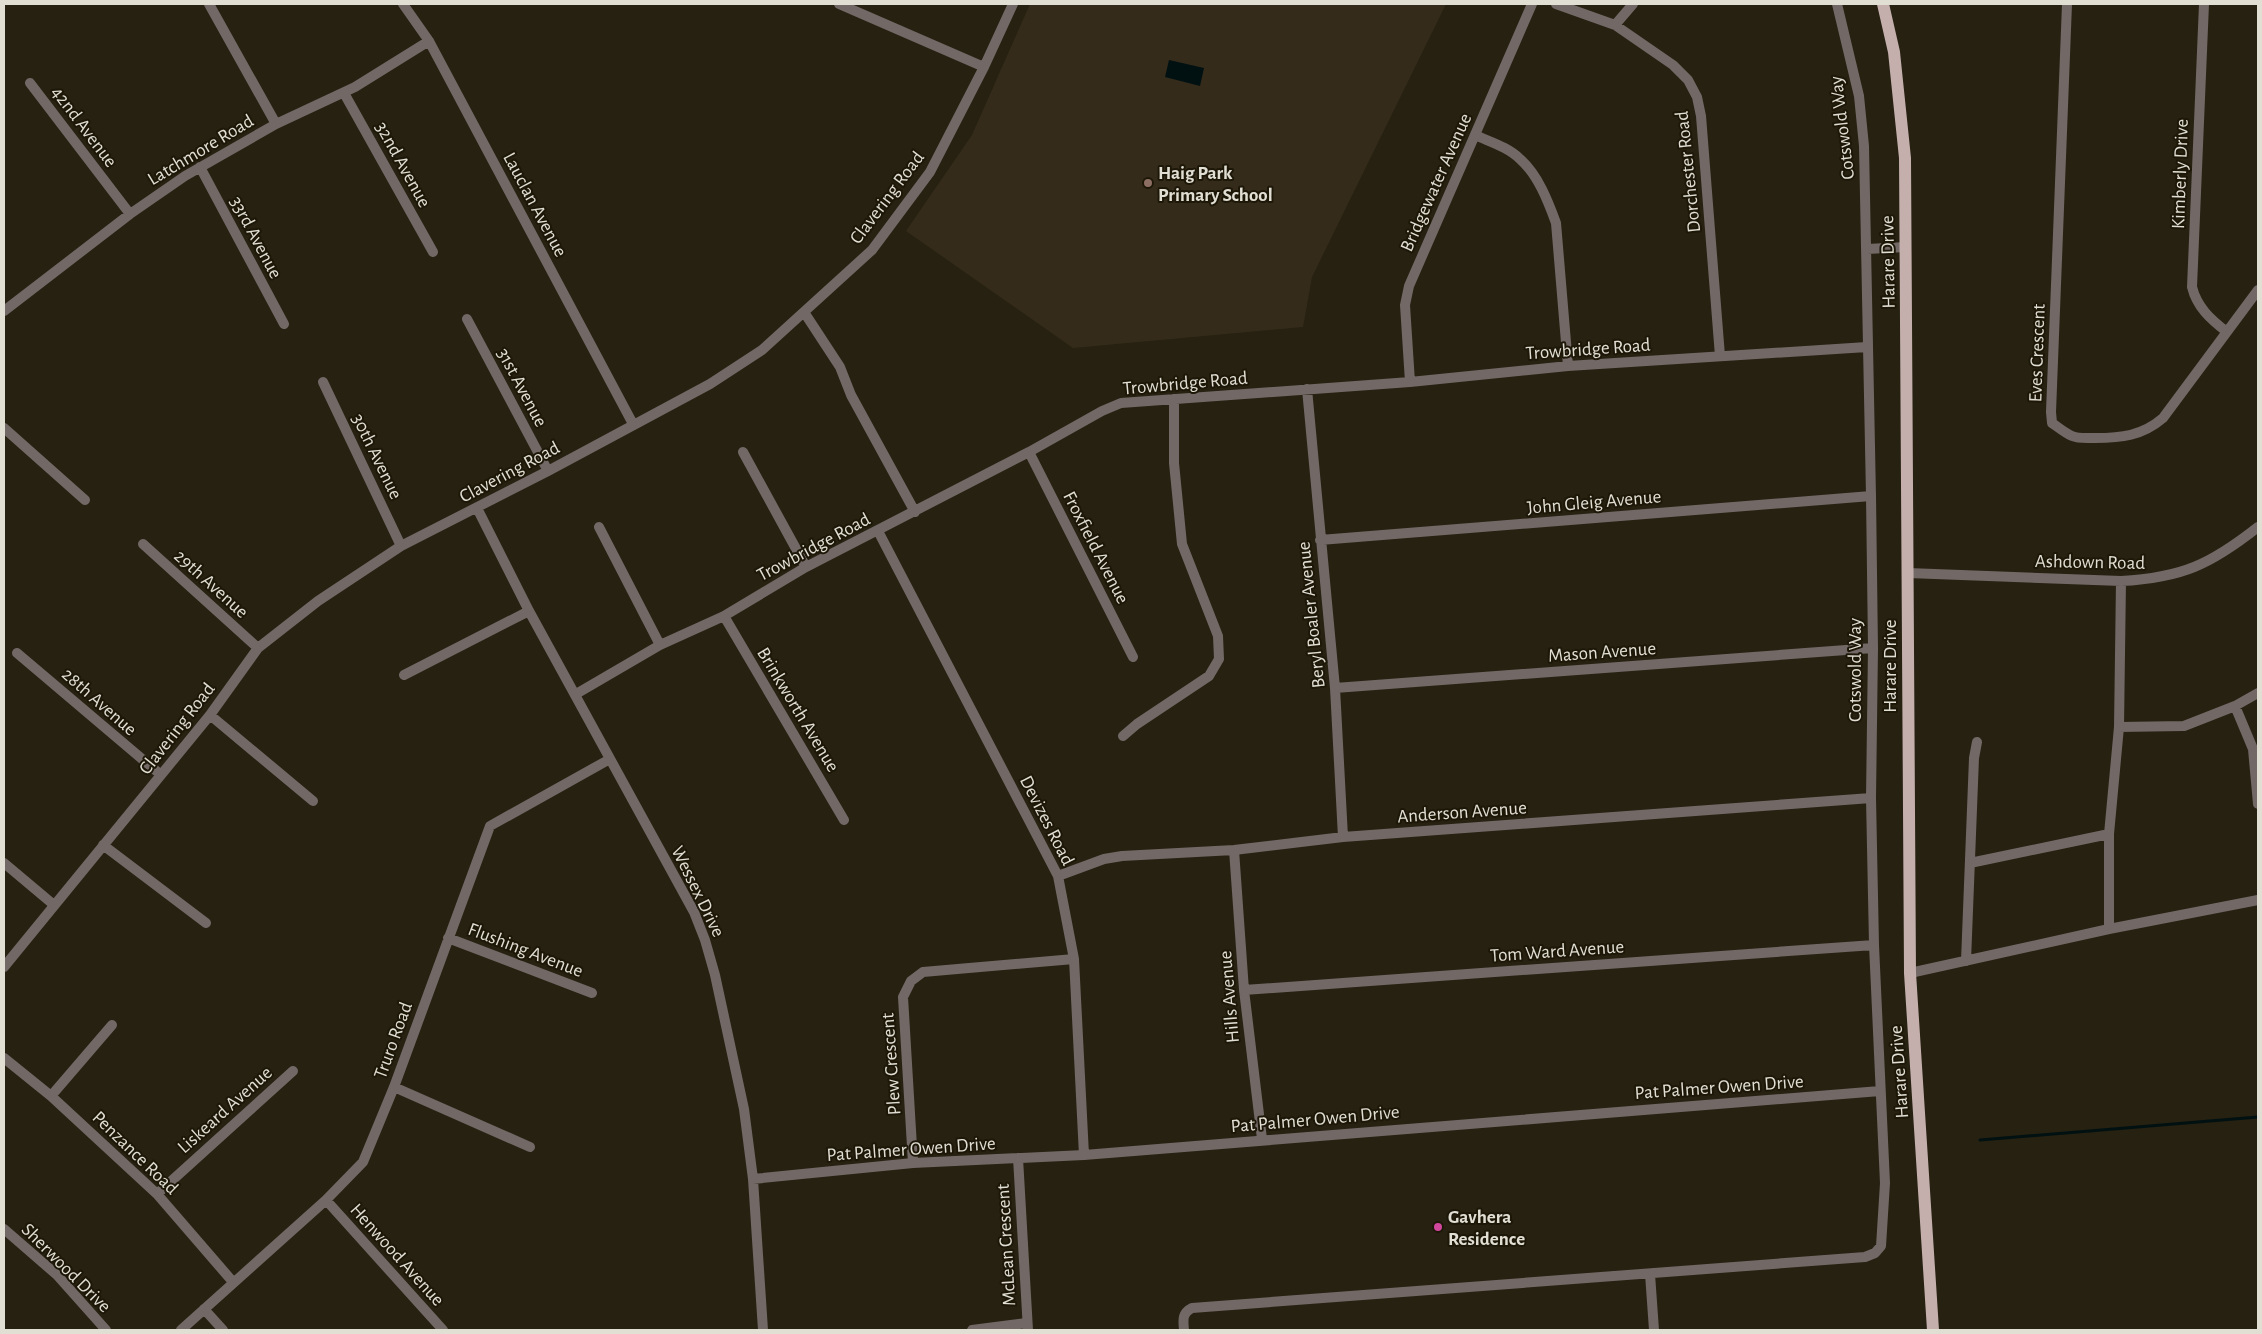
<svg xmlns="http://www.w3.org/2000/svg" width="2262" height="1334" font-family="'Alegreya Sans',sans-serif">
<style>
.education{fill:#352b1b}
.water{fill:#011112}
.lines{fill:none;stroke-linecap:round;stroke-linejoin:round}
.stream{stroke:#011112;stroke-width:3}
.minor{stroke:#726866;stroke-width:10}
.tertiary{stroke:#726866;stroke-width:10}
.primary{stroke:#c4afad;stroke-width:12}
.education-dot{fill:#8d6e63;stroke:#1d1708;stroke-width:2}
.hotel-dot{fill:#d1479c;stroke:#1d1708;stroke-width:2}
.labels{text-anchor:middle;stroke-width:4;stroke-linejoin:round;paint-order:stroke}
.street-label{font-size:19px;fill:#e1ded3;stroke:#1d1708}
.poi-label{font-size:19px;font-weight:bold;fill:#e1ded3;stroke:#1d1708;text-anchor:start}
</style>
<rect width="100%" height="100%" fill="#262111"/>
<path class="education" d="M 1030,4 L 1446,4 L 1312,277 L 1303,327 L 1073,348 L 906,231 L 972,135 Z"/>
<path class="water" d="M 1169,60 L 1204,68 L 1200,86 L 1165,77 Z"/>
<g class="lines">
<path class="stream" d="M 1980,1140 L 2258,1117"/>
<path class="minor" d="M 209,4 L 276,124
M 403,4 L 429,41 L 633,424
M 839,4 L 984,67
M 1556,4 L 1615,25 L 1673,65 L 1688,80 L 1697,97 L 1701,116 L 1720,356
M 2067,4 L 2051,412 L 2052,423 C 2058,427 2065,433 2072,436 C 2079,439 2087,438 2095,438 C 2121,438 2142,436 2163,418 L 2258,290
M 2204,4 L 2192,287 C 2197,307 2210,319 2227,332
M 1615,25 L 1633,4
M 30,83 L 130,214
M 344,93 L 433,252
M 1475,135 C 1490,142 1508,147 1520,159 C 1538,175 1548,201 1556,223 L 1568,366
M 200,167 L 284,324
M 1867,249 L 1906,247
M 4,311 L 130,214 L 185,176 L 276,124 L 355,87 L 429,41
M 804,312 L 840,367 L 851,395 L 915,512
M 467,319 L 548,471
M 323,382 L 401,546
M 1410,382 L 1405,305 L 1409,286 L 1532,4
M 1307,389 L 1335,688 L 1343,837
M 4,428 L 85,500
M 743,452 L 806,567
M 1029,452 L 1133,657
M 477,508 L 529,611 L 694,912 L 705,940 L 715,975 L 744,1109 L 753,1179 L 763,1330
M 599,527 L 660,645
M 878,531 L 1058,876 L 1074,959 L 1084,1155
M 1320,540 L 1871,496
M 143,544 L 258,648
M 1908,573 L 2121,581 C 2182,578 2211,564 2258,527
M 724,616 L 844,820
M 17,653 L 161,775
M 404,675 L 529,611
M 1335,688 L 1873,648
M 576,694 L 660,645 L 724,616 L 806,567 L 1029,452 L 1102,411 L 1121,403 L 1410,382 L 1568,366 L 1867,347
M 2235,706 L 2253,749 L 2258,804
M 210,715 L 313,801
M 2119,727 L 2184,726 L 2235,706 L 2258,693
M 1123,736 L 1137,724 L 1209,676 L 1219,659 L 1218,636 L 1182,544 L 1174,463 L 1174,399
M 103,845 L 206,923
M 1234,850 L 1244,990 L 1262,1139
M 4,863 L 54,905
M 1970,863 L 2109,834
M 1058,876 L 1104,859 L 1122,856 L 1234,850 L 1343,837 L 1871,798
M 2109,929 L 2109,834 L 2119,727 L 2121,581
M 448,938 L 592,993
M 1966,961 L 1974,758 L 1977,742
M 4,967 L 210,715 L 258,648 L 318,601 L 401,546 L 548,471 L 710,384 L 762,350 L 872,250 L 930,172 L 984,67 L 1013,4
M 1910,973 L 2109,929 L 2258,900
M 1244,990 L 1874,945
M 4,1058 L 51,1096 L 157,1194 L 233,1282
M 394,1087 L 530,1147
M 51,1096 L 112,1025
M 1018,1158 L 1028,1330
M 913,1163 L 903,997 L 911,981 L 923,972 L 1074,959
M 753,1179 L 913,1163 L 1084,1155 L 1880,1091
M 157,1194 L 293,1071
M 326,1200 L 443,1330
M 1650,1274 L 1654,1330
M 204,1309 L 223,1330
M 181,1330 L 326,1200 L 363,1162 L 394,1087 L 490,826 L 610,759
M 972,1330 L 1027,1323
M 1184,1330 C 1183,1320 1182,1313 1192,1308 L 1865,1257 L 1875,1253 L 1881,1246 L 1885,1183 L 1874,945 L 1871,798 L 1873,648 L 1871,496 L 1864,146 L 1859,96 L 1837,4"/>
<path class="tertiary" d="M 4,1229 L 57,1275 L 106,1330"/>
<path class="primary" d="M 1883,4 L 1894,52 L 1905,158 L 1910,973 L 1933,1330"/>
</g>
<circle class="education-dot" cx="1148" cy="183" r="5"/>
<circle class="hotel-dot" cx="1438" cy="1227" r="5"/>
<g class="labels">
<g class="street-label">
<text transform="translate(85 126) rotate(53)" y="7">42nd Avenue</text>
<text transform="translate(1841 128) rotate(-97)" y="7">Cotswold Way</text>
<text transform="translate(200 149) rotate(-31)" y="7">Latchmore Road</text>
<text transform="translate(404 164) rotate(61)" y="7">32nd Avenue</text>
<text transform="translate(1687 172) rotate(-96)" y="7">Dorchester Road</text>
<text transform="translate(2179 174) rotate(-88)" y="7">Kimberly Drive</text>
<text transform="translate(1435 182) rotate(-66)" y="7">Bridgewater Avenue</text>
<text transform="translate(886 197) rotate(-53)" y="7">Clavering Road</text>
<text transform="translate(536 204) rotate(62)" y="7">Lauclan Avenue</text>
<text transform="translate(257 237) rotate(62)" y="7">33rd Avenue</text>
<text transform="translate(1887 262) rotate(-91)" y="7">Harare Drive</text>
<text transform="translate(1588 348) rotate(-4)" y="7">Trowbridge Road</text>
<text transform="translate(2036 353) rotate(-88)" y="7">Eves Crescent</text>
<text transform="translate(1185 382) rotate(-5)" y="7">Trowbridge Road</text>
<text transform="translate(523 387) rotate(62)" y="7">31st Avenue</text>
<text transform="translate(378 456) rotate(64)" y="7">30th Avenue</text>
<text transform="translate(509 471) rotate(-28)" y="7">Clavering Road</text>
<text transform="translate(1594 501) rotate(-5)" y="7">John Gleig Avenue</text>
<text transform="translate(813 546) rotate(-28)" y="7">Trowbridge Road</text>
<text transform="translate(1097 547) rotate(63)" y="7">Froxfield Avenue</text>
<text transform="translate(2090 561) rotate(1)" y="7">Ashdown Road</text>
<text transform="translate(212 583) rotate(42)" y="7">29th Avenue</text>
<text transform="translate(1310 615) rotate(-96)" y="7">Beryl Boaler Avenue</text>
<text transform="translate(1602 651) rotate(-4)" y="7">Mason Avenue</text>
<text transform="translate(1889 666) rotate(-90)" y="7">Harare Drive</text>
<text transform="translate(1854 670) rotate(-90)" y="7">Cotswold Way</text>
<text transform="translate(100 701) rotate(41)" y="7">28th Avenue</text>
<text transform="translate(799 709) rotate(59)" y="7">Brinkworth Avenue</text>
<text transform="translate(176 728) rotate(-52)" y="7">Clavering Road</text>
<text transform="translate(1462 811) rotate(-4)" y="7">Anderson Avenue</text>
<text transform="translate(1048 820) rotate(63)" y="7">Devizes Road</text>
<text transform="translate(699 891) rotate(64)" y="7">Wessex Drive</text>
<text transform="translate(526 949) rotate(21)" y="7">Flushing Avenue</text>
<text transform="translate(1557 950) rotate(-4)" y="7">Tom Ward Avenue</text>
<text transform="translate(1228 997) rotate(-95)" y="7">Hills Avenue</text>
<text transform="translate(392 1040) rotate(-70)" y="7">Truro Road</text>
<text transform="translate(890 1064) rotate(-94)" y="7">Plew Crescent</text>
<text transform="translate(1898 1072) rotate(-94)" y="7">Harare Drive</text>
<text transform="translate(1719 1086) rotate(-4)" y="7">Pat Palmer Owen Drive</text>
<text transform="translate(224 1109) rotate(-42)" y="7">Liskeard Avenue</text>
<text transform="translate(1315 1118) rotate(-5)" y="7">Pat Palmer Owen Drive</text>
<text transform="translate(911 1148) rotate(-4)" y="7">Pat Palmer Owen Drive</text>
<text transform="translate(136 1152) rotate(44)" y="7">Penzance Road</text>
<text transform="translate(1005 1245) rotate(-93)" y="7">McLean Crescent</text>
<text transform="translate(398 1254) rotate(48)" y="7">Henwood Avenue</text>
<text transform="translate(67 1267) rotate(45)" y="7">Sherwood Drive</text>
</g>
<g class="poi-label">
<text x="1158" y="179">Haig Park<tspan x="1158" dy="22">Primary School</tspan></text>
<text x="1448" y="1223">Gavhera<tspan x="1448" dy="22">Residence</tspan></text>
</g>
</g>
<rect width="2262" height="1334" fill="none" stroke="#e1ded3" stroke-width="10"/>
</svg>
